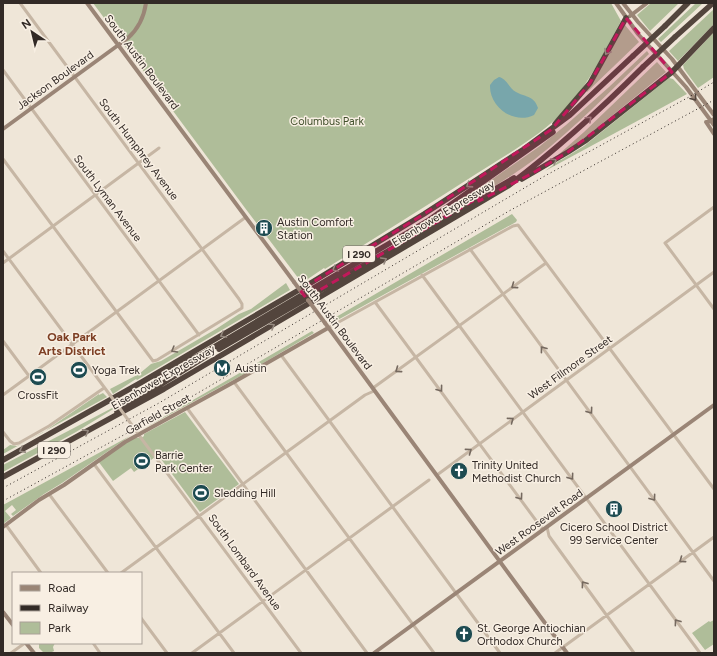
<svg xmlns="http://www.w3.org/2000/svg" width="717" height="656" font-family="Figtree,sans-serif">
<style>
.green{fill:#afbd99}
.water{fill:#78a6ab}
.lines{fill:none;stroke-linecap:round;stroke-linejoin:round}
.street{stroke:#c6b6a4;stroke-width:3}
.secondary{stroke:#9a8576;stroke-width:4}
.highway{stroke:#53453d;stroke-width:5.5}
.rail{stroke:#322a26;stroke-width:1;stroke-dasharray:1 3;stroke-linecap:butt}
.street-bridge{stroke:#c6b6a4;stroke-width:3}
.secondary-bridge{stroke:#9a8576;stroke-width:4}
.highway-bridge{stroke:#53453d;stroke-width:5.5}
.oneway{stroke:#95897f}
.oneway2{stroke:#51453e}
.oneway3{stroke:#75695f}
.marked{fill:#c2185b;fill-opacity:0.2;stroke:#c2185b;stroke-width:3;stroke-dasharray:8 5;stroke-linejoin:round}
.labels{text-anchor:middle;stroke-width:3;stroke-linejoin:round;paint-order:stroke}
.shield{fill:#f8efe3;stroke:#6d655f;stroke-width:1}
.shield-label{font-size:10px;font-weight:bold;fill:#322a26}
.street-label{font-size:11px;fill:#322a26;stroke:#f8efe3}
.park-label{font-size:11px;fill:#404f2b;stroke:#f8efe3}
.poi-label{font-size:11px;fill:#322a26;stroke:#f8efe3;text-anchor:start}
.neighbourhood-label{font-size:12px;font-weight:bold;fill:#7d3e23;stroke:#f8efe3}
</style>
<rect width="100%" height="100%" fill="#efe6d8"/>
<path class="green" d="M 93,3 L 611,3 L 621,21 C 604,52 589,84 565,110 C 542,135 504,156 476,174 C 426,206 375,238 325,269 L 324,268 L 302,283 L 245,208 Z
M 651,3 L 679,3 L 650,31 L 637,15 Z
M 696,3 L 703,3 L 661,42 L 658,39 Z
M 714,9 L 714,24 L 678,61 L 669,51 Z
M 625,25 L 639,42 L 587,92 L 586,91 Z
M 714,32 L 714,77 L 698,88 L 684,69 L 683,65 Z
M 647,51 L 649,54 C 612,89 576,127 535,159 C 508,179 479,196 449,212 L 448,210 L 540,146 L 566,125 L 609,87 Z
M 657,62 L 666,72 L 572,148 L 558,155 L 584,132 Z
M 669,78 L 673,79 L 687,94 L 545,171 L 560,160 L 561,160 L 584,146 Z
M 512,214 L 517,220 L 516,222 L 334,322 L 331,320 Z
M 286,283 L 290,290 L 137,380 L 136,379 L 113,394 L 110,389 L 139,374 L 151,364 L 161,361 L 216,329 L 239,314 L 251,309 Z
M 312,331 L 314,333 L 248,372 L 143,429 Z
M 103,393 L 107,397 L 3,454 L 3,450 L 10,445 L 17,446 L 42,433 L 99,394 L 99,395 Z
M 114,407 L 115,408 L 76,432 L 3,472 L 3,465 Z
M 185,412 L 239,484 L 200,512 L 158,455 L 134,472 L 131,468 L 113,481 L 98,461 C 109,453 122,443 135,438 C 139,437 140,439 144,436 L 144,434 Z
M 130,436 L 62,483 L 44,494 L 13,516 L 11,514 L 16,510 L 12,505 L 5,511 L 11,518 L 3,524 L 3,505 Z
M 714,620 L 714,644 L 705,650 L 692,633 L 709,621 L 710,622 Z
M 39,643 L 55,643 L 53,647 L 54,651 L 50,653 L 44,653 L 39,648 Z"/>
<path class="water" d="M 499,77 C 507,79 509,88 516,92 C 524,97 534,95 538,108 L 534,115 C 514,125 489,107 490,85 L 494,80 Z"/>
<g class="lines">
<path class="street" d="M 3,70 L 199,335
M 3,159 L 153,361 L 157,360 L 242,308 L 242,304 L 239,299 L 20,3
M 714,207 L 665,243 L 714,309
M 470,249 L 714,581
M 3,251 L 110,395
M 3,263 L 159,148
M 422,275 L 700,653
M 375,302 L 543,530
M 328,328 L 513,226 L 518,225 L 714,489
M 3,341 L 29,376
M 281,355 L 500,653
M 234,382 L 434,653
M 373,388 L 546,263
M 3,395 L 246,217
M 187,408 L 367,653
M 3,432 L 10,441 L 14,444 L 19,443 L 49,426 L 104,388
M 138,434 L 301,653
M 94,464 L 234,653
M 437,475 L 714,272
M 49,494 L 108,573
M 6,525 L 41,573
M 547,527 L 549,536 L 634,653
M 121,573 L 365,395 L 374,391
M 141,618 L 167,653
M 93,643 L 100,653
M 11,653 L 25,643
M 192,653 L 429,480
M 555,653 L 714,537"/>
<path class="secondary" d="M 87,3 L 294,282
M 616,3 L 638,34 L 686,87 L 714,125
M 623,3 L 638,22 L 672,59 L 714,115
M 630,16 L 647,3
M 708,122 L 706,122 L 714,134
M 3,129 L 128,38 C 138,29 144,17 146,3
M 325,323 L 567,653
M 3,527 L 39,500 L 64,485 L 125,442 L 234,382 L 328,328
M 3,612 L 13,625
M 26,643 L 34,653
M 374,653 L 714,405"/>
<path class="highway" d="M 665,26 L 688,3
M 675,37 L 713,3
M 555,124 L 590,83 L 626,18
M 522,179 L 568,152 L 585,141 L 672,72 L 714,28
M 219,349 L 514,178
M 156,377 L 202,354 L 429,220 L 553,132
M 117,412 L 208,355
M 3,460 L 142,382 L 309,284 L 424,214 L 524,149 L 570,115 L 633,56
M 3,477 L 164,389 L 508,186 C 556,150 600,110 643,67"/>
<path class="rail" d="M 3,488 L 159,403 L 543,177 L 689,97 L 714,82
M 3,501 L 162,414 L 509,211 L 714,100"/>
<path class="street-bridge" d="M 110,395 L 137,432"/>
<path class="secondary-bridge" d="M 708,122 L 714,119
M 294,282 L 302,293
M 308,300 L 325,323"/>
<path class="highway-bridge" d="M 633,56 L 665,26
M 643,67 L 675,37"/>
</g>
<defs><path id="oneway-chevron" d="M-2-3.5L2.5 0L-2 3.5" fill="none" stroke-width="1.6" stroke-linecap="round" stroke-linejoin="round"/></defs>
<g class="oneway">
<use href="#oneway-chevron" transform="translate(607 52) rotate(119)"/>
<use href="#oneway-chevron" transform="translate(589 119) rotate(-43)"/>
<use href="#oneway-chevron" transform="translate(554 161) rotate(-31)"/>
<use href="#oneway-chevron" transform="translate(469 185) rotate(147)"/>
<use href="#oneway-chevron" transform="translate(384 260) rotate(-30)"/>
<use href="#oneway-chevron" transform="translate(335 269) rotate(149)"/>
<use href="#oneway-chevron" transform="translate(272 326) rotate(-30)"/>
<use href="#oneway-chevron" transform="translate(223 335) rotate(150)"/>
<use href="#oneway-chevron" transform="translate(86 432) rotate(-29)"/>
<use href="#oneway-chevron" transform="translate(22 450) rotate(152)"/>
</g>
<use class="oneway2" href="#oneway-chevron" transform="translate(694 98) rotate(53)"/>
<g class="oneway3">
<use href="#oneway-chevron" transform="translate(514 286) rotate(144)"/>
<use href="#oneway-chevron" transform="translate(543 349) rotate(-127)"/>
<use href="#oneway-chevron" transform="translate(174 350) rotate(149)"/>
<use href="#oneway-chevron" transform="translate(398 370) rotate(144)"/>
<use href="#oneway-chevron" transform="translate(440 389) rotate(53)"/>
<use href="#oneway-chevron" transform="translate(590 411) rotate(54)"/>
<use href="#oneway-chevron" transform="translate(511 420) rotate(-36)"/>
<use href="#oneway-chevron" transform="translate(469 451) rotate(-36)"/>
<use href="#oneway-chevron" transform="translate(571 477) rotate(54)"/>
<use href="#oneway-chevron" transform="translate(520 497) rotate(54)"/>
<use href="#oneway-chevron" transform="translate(653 498) rotate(54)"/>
<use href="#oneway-chevron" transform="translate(682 560) rotate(144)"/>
<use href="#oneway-chevron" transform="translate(584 584) rotate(-126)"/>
<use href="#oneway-chevron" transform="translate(677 622) rotate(-126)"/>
</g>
<path class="marked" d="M 626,18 L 672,72 L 568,152 L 533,173 L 479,201 L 478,198 L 306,298 L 300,290 L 424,214 L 552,129 L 590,83 Z"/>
<defs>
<symbol id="building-disc" viewBox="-11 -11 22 22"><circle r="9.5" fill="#1d4b51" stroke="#f8efe3"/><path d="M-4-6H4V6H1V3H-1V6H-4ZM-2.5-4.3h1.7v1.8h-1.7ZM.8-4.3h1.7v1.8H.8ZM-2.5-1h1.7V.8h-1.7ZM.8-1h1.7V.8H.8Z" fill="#fff"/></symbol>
<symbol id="metro-disc" viewBox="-11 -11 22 22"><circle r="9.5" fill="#1d4b51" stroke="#f8efe3"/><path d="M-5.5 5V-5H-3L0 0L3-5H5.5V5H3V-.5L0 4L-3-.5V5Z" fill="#fff"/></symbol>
<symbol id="stadium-disc" viewBox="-11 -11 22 22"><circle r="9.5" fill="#1d4b51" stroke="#f8efe3"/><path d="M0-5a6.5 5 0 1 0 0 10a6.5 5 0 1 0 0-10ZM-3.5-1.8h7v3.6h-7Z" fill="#fff"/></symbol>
<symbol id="church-disc" viewBox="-11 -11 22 22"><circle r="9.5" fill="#1d4b51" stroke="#f8efe3"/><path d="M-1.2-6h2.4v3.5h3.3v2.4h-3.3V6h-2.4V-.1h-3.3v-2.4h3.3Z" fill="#fff"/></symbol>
</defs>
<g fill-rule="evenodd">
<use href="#building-disc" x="254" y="218" width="20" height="20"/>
<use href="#metro-disc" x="212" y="358" width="20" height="20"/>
<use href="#stadium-disc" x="69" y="360" width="20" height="20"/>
<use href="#stadium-disc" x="28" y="367" width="20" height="20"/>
<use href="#stadium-disc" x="132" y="451" width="20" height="20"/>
<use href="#church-disc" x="449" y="461" width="20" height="20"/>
<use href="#stadium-disc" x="191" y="483" width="20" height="20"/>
<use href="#building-disc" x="604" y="499" width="20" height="20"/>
<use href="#church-disc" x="454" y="624" width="20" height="20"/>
</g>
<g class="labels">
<g class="shield">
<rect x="343" y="246" width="32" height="16" rx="3"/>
<rect x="38" y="442" width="32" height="16" rx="3"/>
</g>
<g class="shield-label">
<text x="359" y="258">I 290</text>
<text x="54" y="454">I 290</text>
</g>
<g class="street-label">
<text transform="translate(142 62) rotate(53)" y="4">South Austin Boulevard</text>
<text transform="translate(55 80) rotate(-36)" y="4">Jackson Boulevard</text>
<text transform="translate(139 149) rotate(53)" y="4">South Humphrey Avenue</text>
<text transform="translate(108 198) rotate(53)" y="4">South Lyman Avenue</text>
<text transform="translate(443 213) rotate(-31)" y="4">Eisenhower Expressway</text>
<text transform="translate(335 322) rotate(53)" y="4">South Austin Boulevard</text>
<text transform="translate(570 367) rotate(-36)" y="4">West Fillmore Street</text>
<text transform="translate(163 377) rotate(-30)" y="4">Eisenhower Expressway</text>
<text transform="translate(158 414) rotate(-29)" y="4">Garfield Street</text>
<text transform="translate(539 522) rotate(-36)" y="4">West Roosevelt Road</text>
<text transform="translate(245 562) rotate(54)" y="4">South Lombard Avenue</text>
</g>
<g class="park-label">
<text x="327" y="125">Columbus Park</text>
</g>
<g class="poi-label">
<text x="277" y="226">Austin Comfort<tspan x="277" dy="13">Station</tspan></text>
<text x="235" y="372">Austin</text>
<text x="92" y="374">Yoga Trek</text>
<text x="38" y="399" text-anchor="middle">CrossFit</text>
<text x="155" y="459">Barrie<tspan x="155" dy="13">Park Center</tspan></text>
<text x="472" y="469">Trinity United<tspan x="472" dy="13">Methodist Church</tspan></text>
<text x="214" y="497">Sledding Hill</text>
<text x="614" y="531" text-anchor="middle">Cicero School District<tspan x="614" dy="13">99 Service Center</tspan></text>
<text x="477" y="632">St. George Antiochian<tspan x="477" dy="13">Orthodox Church</tspan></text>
</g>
<g class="neighbourhood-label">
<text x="72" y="341">Oak Park<tspan x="72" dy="14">Arts District</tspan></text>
</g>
</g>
<rect width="717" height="656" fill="none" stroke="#322a26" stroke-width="8"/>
<rect x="12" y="572" width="130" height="72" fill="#f8efe3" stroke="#a9a097"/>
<rect x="20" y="585" width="20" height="6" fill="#9a8576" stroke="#a9a097"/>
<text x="48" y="592" font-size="12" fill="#322a26">Road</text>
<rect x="20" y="605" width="20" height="6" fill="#322a26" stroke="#a9a097"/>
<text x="48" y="612" font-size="12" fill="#322a26">Railway</text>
<rect x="20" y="622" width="20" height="12" fill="#afbd99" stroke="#a9a097"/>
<text x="48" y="632" font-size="12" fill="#322a26">Park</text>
<g transform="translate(32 32) rotate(325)" stroke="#f8efe3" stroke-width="3" paint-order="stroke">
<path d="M0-3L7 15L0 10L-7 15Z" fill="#322a26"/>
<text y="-6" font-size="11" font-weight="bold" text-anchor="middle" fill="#322a26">N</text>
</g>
</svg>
